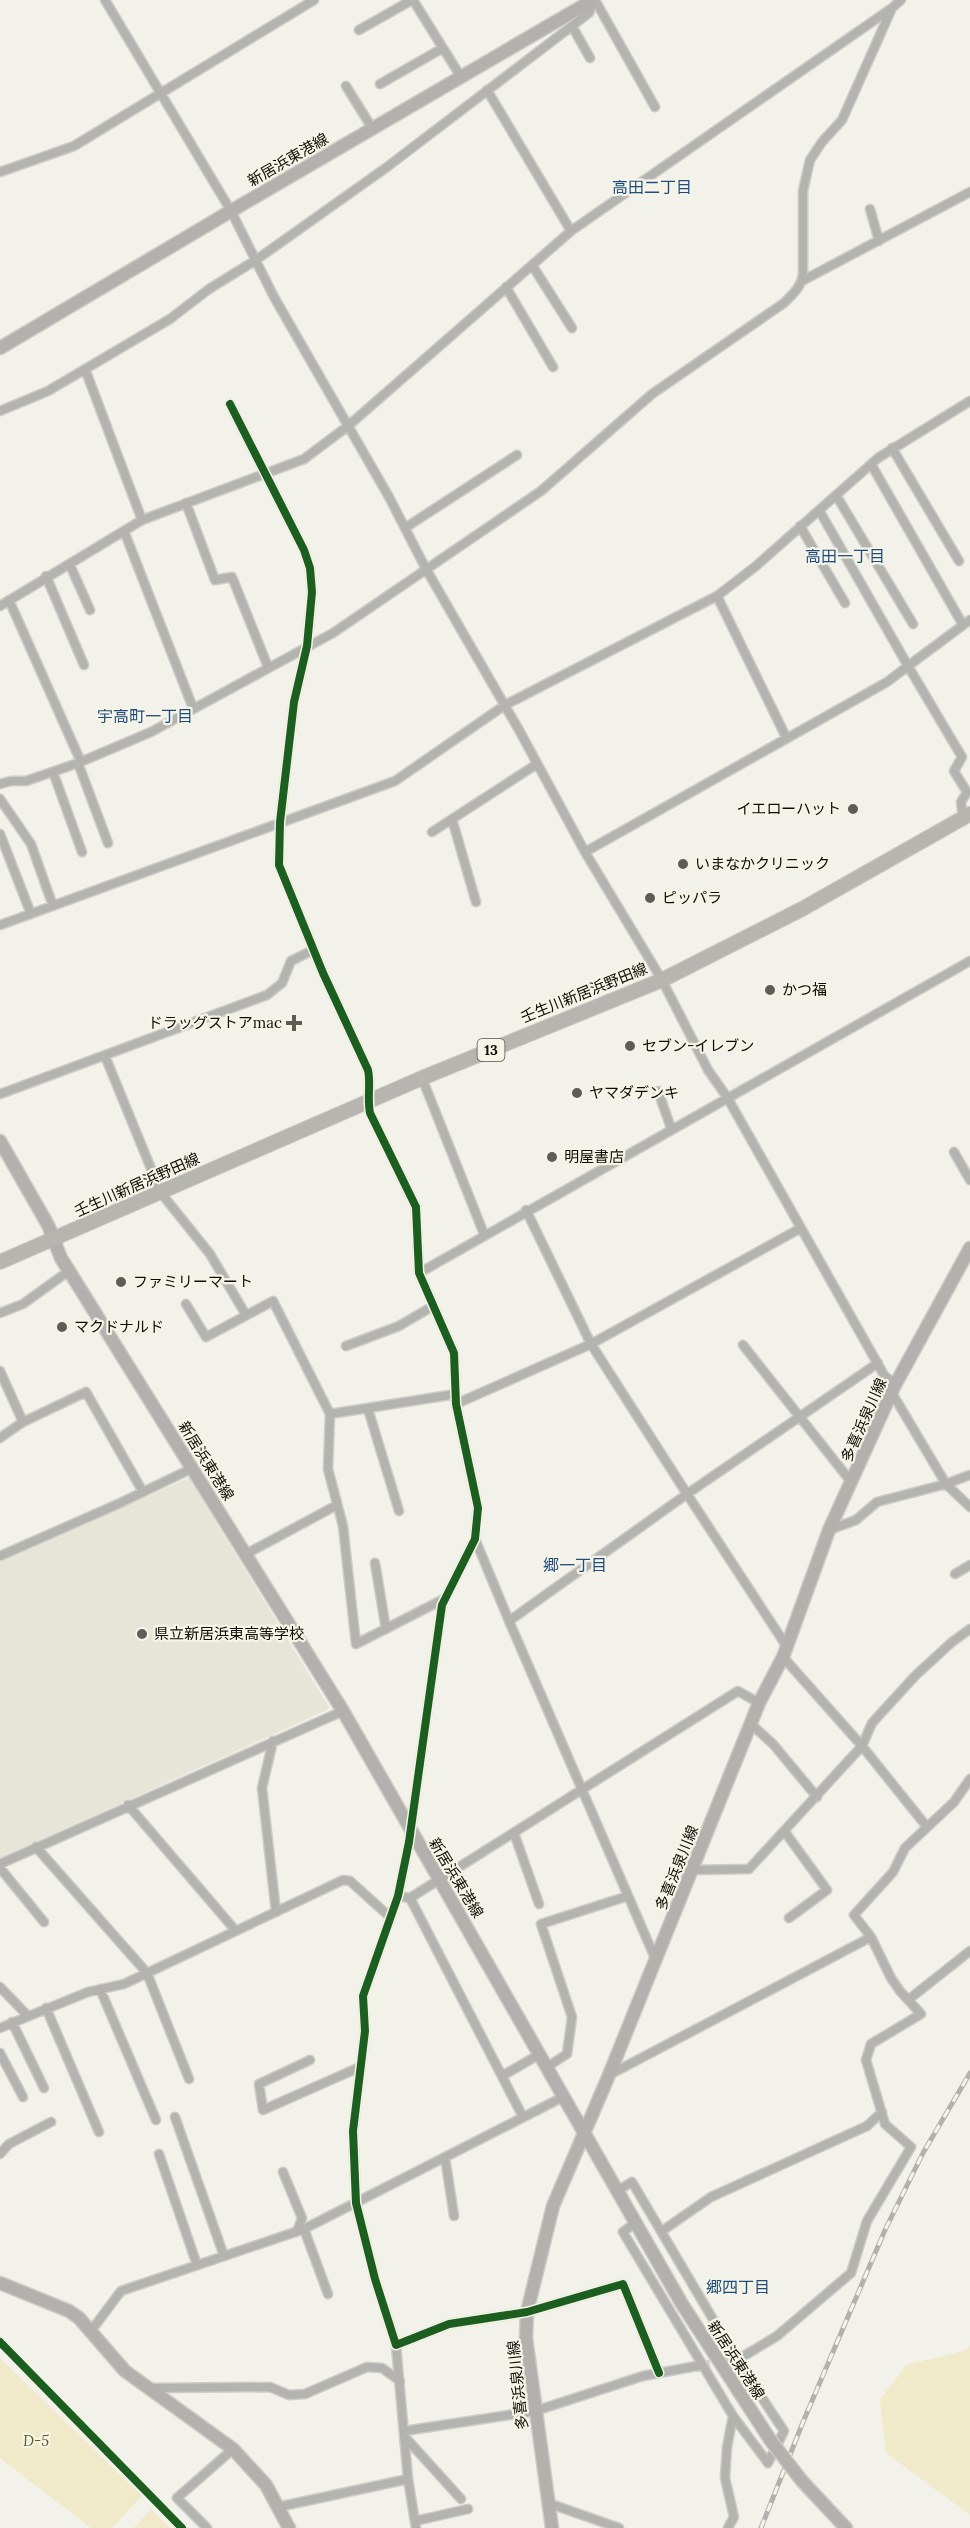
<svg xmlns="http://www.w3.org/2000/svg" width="970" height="2528" font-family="Lora,'Noto Sans JP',serif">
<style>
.built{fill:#e7e5d7}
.green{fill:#f0eacb}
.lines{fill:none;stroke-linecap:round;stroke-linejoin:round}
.street-tunnel{stroke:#d0cfc8;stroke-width:8;stroke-dasharray:8 4;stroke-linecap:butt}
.street-casing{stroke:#cdccc7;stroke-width:11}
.secondary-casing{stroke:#cdccc7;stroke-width:15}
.primary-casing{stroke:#cdccc7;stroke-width:16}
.street{stroke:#b3b3af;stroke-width:8}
.secondary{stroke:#b2b1ae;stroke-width:12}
.primary{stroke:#b6b5b0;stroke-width:14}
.rail-casing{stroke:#b2b1ae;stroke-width:5}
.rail{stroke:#f6f4e6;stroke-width:3;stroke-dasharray:9;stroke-linecap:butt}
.secondary-bridge-casing{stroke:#cdccc7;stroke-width:15;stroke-linecap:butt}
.secondary-bridge{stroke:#b2b1ae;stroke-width:12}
.cycleway-casing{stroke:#f6f4e6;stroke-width:11}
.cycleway{stroke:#1b5e20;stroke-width:8}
.poi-dot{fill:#5d5c57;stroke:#f6f4e6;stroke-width:2}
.labels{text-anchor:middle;stroke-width:4.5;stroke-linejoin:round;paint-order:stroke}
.shield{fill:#f6f4e6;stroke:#53524b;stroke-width:1.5}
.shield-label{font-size:14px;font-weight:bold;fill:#0d0c08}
.street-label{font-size:15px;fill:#0d0c08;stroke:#f6f4e6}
.poi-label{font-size:15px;fill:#0d0c08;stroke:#f6f4e6;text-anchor:start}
.park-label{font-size:15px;font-style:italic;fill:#635822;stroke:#f6f4e6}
.neighbourhood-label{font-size:16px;fill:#1f4c80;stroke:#f6f4e6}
</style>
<rect width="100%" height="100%" fill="#f2f1ea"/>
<path class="built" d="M 189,1478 L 329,1707 L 327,1710 L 0,1858 L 0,1562 Z"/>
<path class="green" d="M 970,2346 L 970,2515 L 886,2453 L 880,2400 L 906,2365 L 964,2351 Z
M 0,2358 L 142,2496 L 112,2528 L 91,2528 L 0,2458 Z
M 151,2509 L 170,2528 L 134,2528 Z"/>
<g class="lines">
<path class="street-tunnel" d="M 702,2365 L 737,2360"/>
<defs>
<path id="street" d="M 105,0 L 231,211 L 274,297 L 389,497 L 426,569 L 519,730 L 585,852 L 662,980 L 708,1070 L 727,1097 L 884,1375 L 895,1385
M 413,0 L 461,77
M 595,0 L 655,107
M 572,26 L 590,58
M 359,30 L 412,0
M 380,84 L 443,48
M 346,86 L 372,128
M 487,90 L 571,231
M 0,172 L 74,146 L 314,0
M 870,209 L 879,241
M 532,265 L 572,328
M 802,281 L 970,192
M 506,287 L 553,367
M 85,369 L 142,520
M 230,404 L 304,550 L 310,568 L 312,592 L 307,646 L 294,702 L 280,822 L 279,865 L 323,973 L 368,1070 C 371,1084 367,1098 370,1113 L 416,1207 L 419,1273 L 454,1353 L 456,1404 L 478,1508 L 475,1539 L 442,1605 L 409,1842 L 398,1896 L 363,1996 L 365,2031 L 353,2131 L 356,2203 L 375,2279 L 396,2345 L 449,2324 L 527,2312 L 623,2284 L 659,2373
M 0,411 L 48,391 L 170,319 L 209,289 L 256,260 L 387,167 L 589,13 L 594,0
M 892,448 L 959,561
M 871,464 L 963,625
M 836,495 L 913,624
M 186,503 L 215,580 L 232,577 L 268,667
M 819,510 L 908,666 L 970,620
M 800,526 L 845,603
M 405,528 L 517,455
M 124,531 L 193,708
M 70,565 L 90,610
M 46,576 L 84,665
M 717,596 L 786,737
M 9,600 L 81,762
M 0,606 L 142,520 L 304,459 L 348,426 L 571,231 L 892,8
M 78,763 L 108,843
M 53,772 L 82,852
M 0,784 L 11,781 L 26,781 L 78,763 L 151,732 L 333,633 L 541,491 L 652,394 L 784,303 C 793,294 801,287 803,275 L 803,191 L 810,160 L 822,142 L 842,120 L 892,8 L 901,0
M 0,799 L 31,844 L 53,906
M 452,819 L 476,902
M 432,832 L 537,764
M 0,834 L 31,914
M 585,852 L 887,682 L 908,666 L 962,757 L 954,771 L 967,792 L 961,802 L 963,818
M 0,925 L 395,781 L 505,705 L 717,596 L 756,566 L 878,458 L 970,401
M 105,1056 L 161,1193 L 210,1254 L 246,1315
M 422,1078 L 484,1234
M 658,1091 L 671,1128
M 0,1094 L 267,995 L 282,983 L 291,961 L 313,950
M 954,1152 L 970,1180
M 526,1210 L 591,1344 L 687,1494 L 878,1363
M 419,1273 L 970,961
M 186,1304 L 206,1337 L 273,1301 L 330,1414
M 0,1313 L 23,1304 L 70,1270
M 743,1345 L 852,1483
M 346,1346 L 399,1326 L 433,1306
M 0,1371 L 23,1422 L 86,1392 L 143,1492
M 892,1393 L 946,1484 L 970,1507
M 456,1404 L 591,1344 L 801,1228
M 368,1409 L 399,1511
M 0,1438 L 23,1422
M 829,1530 L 856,1520 L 877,1502 L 946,1484 L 970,1475
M 475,1539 L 509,1621 L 687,1494 L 787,1647
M 246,1554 L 337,1505
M 0,1556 L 118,1504 L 193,1468
M 375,1563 L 386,1629
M 955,1574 L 970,1565
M 444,1599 L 356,1644 L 343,1526 L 328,1469 L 330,1414 L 456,1394
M 509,1621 L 655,1958
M 783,1657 L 862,1746 L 927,1827
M 751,1724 L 773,1744 L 817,1797
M 273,1741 L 262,1788 L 276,1912
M 128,1805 L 236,1931
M 785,1832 L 827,1890 L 789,1918
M 514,1833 L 539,1904
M 36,1847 L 147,1973 L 189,2079
M 0,1864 L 343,1711
M 0,1868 L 44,1922
M 692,1870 L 749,1869 L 862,1746 L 872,1723 L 916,1675 L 952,1642 L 970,1629
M 404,1897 L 410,1898 L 523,2117
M 410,1898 L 738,1691 L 759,1703
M 0,1987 L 28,2016
M 100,1989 L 156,2120
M 908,2000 L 970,1951
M 46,2008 L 99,2132
M 12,2022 L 44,2088
M 0,2028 L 88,1992 L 124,1984 L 343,1880 L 350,1881 L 390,1917
M 0,2053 L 23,2097
M 310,2060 L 259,2084 L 263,2110 L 360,2067
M 547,2067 L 567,2054 L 572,2017 L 541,1924 L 628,1896
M 609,2075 L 871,1937
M 502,2076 L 540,2054
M 175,2117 L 224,2256
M 0,2154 L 9,2144 L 51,2122
M 159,2154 L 197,2265
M 445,2157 L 454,2216
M 283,2172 L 302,2218 L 297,2232
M 617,2191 L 632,2182 L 737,2360 L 784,2431 L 768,2463 L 733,2416 L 623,2232 L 635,2223
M 304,2229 L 328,2294
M 662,2231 L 711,2197 L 867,2126 L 882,2112
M 91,2331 L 121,2291 L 304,2229 L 563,2097
M 396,2345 L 408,2479 L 416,2528
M 737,2360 L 777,2336 L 851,2273 L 867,2221 L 911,2147 L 885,2124 L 866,2060 L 871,2044 L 921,2014 L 900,1991 L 891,1978 L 871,1937 L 854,1915 L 893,1872 L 905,1848 L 954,1802 L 970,1779
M 151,2388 L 270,2387 L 289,2395 L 305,2394 L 367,2367 L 382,2368 L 400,2381
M 404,2431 L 535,2411 L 643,2376 L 702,2365
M 404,2436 L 461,2499
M 548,2503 L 619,2528
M 278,2507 L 408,2479
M 415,2521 L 468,2509
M 207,2528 L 177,2498 L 233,2449
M 728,2528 L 734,2517 L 725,2478 L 727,2447 L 733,2416"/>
<path id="secondary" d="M 0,348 L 231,211 L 593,0
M 0,1141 L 48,1225 L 61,1258 L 343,1711 L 682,2304 L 771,2441
M 0,2283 L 69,2311 L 79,2318 L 125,2371 L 233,2449 L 266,2485 L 289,2528
M 802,2481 L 846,2528
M 552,2528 L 526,2338 L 527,2312 L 553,2206 L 609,2075 L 759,1703 L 783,1657 L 829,1530 L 895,1385 L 970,1248"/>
<path id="primary" d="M 0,1262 L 422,1078 L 662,980 L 802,909 L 970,814"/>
</defs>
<use href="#street" class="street-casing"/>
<use href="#secondary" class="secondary-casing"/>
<use href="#primary" class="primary-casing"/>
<use href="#street" class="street"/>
<use href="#secondary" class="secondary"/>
<use href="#primary" class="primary"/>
<defs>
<path id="rail" d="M 761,2528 L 803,2422 L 885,2230 L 923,2153 L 970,2073"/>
</defs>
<use href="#rail" class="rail-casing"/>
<use href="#rail" class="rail"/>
<defs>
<path id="secondary-bridge" d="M 771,2441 L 802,2481"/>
</defs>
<use href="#secondary-bridge" class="secondary-bridge-casing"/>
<use href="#secondary-bridge" class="secondary-bridge"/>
<defs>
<path id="cycleway" d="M 230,404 L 304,550 L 310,568 L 312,592 L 307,646 L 294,702 L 280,822 L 279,865 L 323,973 L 368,1070 C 371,1084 367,1098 370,1113 L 416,1207 L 419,1273 L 454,1353 L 456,1404 L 478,1508 L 475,1539 L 442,1605 L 409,1842 L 398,1896 L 363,1996 L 365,2031 L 353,2131 L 356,2203 L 375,2279 L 396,2345 L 449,2324 L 527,2312 L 623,2284 L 659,2373
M 0,2342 L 182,2528"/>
</defs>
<use href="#cycleway" class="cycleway-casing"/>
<use href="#cycleway" class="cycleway"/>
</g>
<g class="poi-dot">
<circle cx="853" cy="809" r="6"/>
<circle cx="683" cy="864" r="6"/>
<circle cx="650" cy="898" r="6"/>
<circle cx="770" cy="990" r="6"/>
<path d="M291 1014h6v6h6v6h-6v6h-6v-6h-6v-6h6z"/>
<circle cx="630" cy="1046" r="6"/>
<circle cx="577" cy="1093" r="6"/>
<circle cx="552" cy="1157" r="6"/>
<circle cx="121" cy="1282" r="6"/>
<circle cx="62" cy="1327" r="6"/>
<circle cx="142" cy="1634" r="6"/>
</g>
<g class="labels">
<rect class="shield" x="477.5" y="1039" width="27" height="22" rx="4.5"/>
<g class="shield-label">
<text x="491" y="1055">13</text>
</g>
<g class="street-label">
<text transform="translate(288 160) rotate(-30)" y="5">新居浜東港線</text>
<text transform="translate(584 993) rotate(-22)" y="5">壬生川新居浜野田線</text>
<text transform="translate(137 1185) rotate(-24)" y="5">壬生川新居浜野田線</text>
<text transform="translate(864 1420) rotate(-66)" y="5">多喜浜泉川線</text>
<text transform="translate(206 1461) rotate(58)" y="5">新居浜東港線</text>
<text transform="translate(677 1868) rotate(-68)" y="5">多喜浜泉川線</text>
<text transform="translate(456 1878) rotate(59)" y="5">新居浜東港線</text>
<text transform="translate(736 2360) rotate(57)" y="5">新居浜東港線</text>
<text transform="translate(518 2385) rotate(-96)" y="5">多喜浜泉川線</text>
</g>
<g class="poi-label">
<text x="841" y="814" text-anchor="end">イエローハット</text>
<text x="695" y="869">いまなかクリニック</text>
<text x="662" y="903">ピッパラ</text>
<text x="782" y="995">かつ福</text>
<text x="282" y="1028" text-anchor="end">ドラッグストアmac</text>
<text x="642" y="1051">セブン-イレブン</text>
<text x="589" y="1098">ヤマダデンキ</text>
<text x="564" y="1162">明屋書店</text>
<text x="133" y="1287">ファミリーマート</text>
<text x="74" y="1332">マクドナルド</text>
<text x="154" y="1639">県立新居浜東高等学校</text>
</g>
<g class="park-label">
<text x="36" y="2446">D-5</text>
</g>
<g class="neighbourhood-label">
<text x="652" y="193">高田二丁目</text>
<text x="845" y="562">高田一丁目</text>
<text x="145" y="722">宇高町一丁目</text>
<text x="575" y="1571">郷一丁目</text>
<text x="738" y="2293">郷四丁目</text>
</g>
</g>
</svg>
